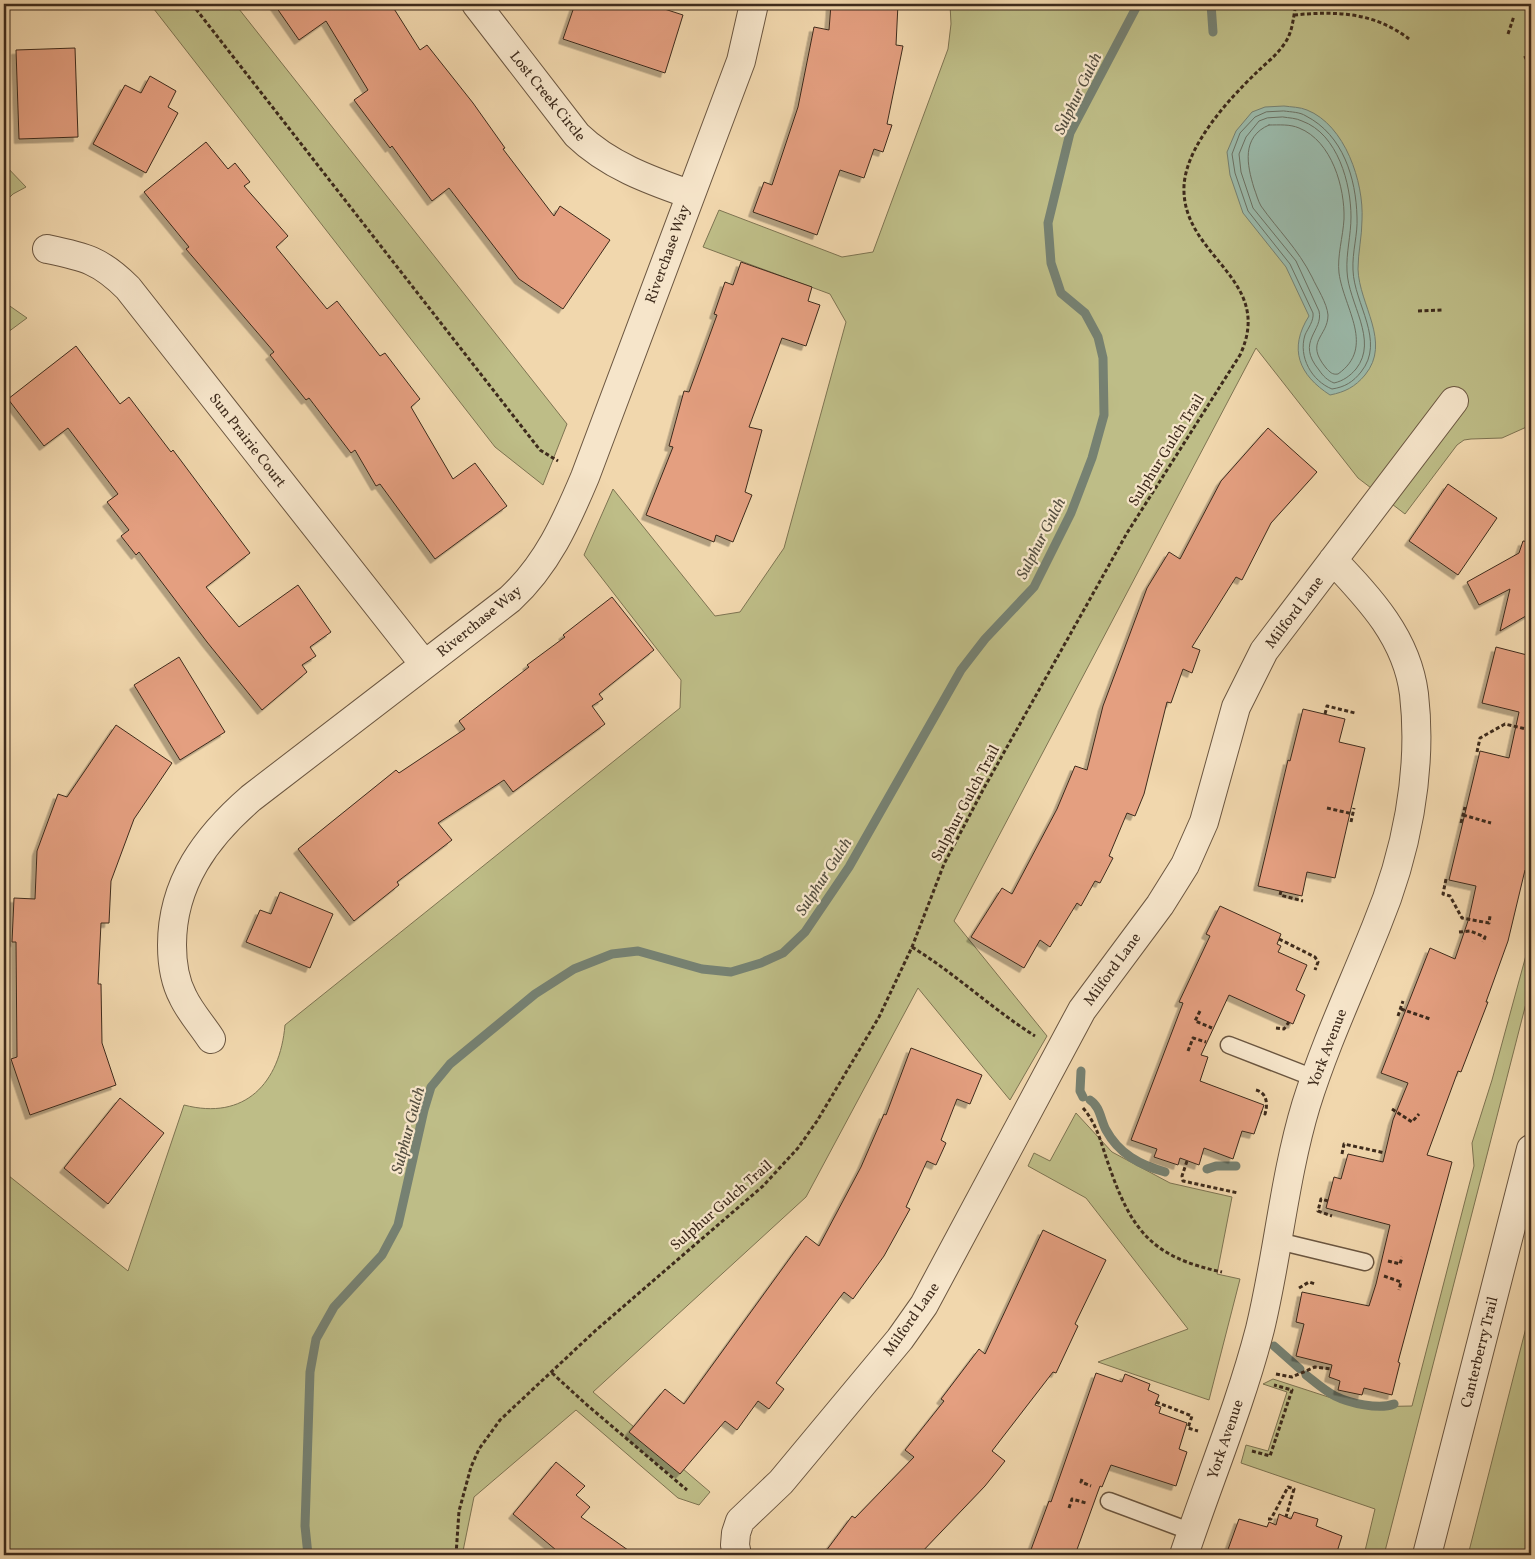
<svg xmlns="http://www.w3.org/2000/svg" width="1535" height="1559" font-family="Vollkorn,serif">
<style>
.green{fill:#bebd87;stroke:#7e7452}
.water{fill:#9bbaab;stroke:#768172}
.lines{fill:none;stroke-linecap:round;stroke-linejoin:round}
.shore{stroke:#6c7264;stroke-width:1}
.stream{stroke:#768172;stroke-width:9}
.building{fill:#e49f80;stroke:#3e2b1c;filter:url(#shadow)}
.service-casing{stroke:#6b5640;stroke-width:19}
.minor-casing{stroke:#6b5640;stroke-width:30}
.tertiary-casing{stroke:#6b5640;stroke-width:30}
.path{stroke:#3e2b1c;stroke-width:3;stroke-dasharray:4 2.5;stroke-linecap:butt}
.service{stroke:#f6e5ca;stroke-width:16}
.minor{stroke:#f6e5ca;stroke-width:28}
.tertiary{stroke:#f6e5ca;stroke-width:28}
.labels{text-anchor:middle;stroke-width:4.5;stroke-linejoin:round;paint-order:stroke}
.street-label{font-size:15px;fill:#3e2b1c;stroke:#f6e5ca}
.water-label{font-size:16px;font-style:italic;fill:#554f40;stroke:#f6e5ca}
</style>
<defs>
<filter id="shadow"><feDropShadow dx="-4.5" dy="4.5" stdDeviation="0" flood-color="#0004"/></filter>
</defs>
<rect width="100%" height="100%" fill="#f1d7ad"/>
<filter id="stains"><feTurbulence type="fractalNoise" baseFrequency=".004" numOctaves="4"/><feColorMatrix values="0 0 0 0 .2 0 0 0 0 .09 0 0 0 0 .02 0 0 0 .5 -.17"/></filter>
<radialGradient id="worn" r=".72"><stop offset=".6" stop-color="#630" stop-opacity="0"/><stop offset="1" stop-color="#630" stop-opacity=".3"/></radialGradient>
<path class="green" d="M 150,4 L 235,4 L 567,424 L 543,485 L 495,447 Z
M 950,4 L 1531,4 L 1531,425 L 1502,438 L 1471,439 L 1464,440 L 1457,445 L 1405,514 L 1358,478 L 1256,348 L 954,921 L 1047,1036 L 1010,1100 L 918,988 L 806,1197 L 593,1392 L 710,1492 L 699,1505 L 678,1498 L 576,1410 L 474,1497 L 463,1551 L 467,1555 L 4,1555 L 4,1172 L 128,1271 L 184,1105 C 245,1121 280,1083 285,1025 L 680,708 L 681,680 L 584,555 L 613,489 L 715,616 L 740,612 L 784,548 L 846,322 L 830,294 L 703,247 L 719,210 L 842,257 L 873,252 L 948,49 L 951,24 Z
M 4,164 L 26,187 L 13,194 L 4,203 Z
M 4,302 L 27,318 L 4,335 Z
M 1531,937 L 1531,984 L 1384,1555 L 1364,1555 L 1375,1509 L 1241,1463 L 1246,1445 L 1268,1451 L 1287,1392 L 1263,1384 L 1273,1379 L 1359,1407 L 1412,1406 L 1474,1166 L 1472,1143 L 1492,1080 Z
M 1076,1113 L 1112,1152 L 1170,1183 L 1232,1197 L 1217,1274 L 1240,1279 L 1209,1400 L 1098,1362 L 1188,1329 L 1086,1198 L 1028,1166 L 1034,1153 L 1050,1161 Z
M 1531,1308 L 1531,1555 L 1468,1555 Z"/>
<path class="water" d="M 1284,106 C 1291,107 1300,107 1307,110 C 1345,125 1364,182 1362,220 C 1362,236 1358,253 1358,269 C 1359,305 1392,342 1365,375 C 1355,387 1345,392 1330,395 C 1299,375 1288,349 1309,316 L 1286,267 L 1243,213 L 1230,175 L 1227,152 L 1236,131 L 1252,112 L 1265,107 Z"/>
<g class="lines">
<path class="shore" d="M 1284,111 C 1291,112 1300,112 1306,116 C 1343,135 1356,178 1357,217 C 1358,234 1352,252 1353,270 C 1354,304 1386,341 1361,372 C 1353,382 1345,387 1332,389 C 1312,381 1298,357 1305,335 C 1308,328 1314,321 1313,313 L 1290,264 L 1248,211 L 1235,173 L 1232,154 L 1240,133 L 1255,117 L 1266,112 Z
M 1283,117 C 1289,118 1296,118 1302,121 C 1338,134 1351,184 1351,217 C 1351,235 1346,253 1347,271 C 1348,303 1379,340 1356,369 C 1350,376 1343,381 1334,383 C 1327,380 1323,376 1319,370 C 1295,341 1324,331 1319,311 L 1296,261 L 1253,208 L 1241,172 L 1239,154 L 1246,137 L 1259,121 L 1267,118 Z
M 1269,125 C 1279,125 1290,124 1299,128 C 1332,141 1345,188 1344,219 C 1343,237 1337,256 1339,273 C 1344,309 1376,347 1338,374 C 1332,375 1330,372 1326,368 C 1304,341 1328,337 1328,315 C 1327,303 1317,288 1312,277 C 1298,249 1278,230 1261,206 C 1258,201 1256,193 1254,188 C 1247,165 1241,137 1269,125 Z"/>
<path class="stream" d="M 1211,4 L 1213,32
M 1081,1071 L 1080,1091 L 1083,1097
M 1090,1100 C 1100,1106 1101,1121 1106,1130 C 1119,1154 1140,1165 1165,1172
M 1207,1169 L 1216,1166 L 1236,1166
M 1274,1346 L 1300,1369
M 1306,1375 C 1315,1382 1325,1391 1335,1396 C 1349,1403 1379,1410 1394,1404
M 308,1555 L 305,1526 L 310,1372 L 316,1339 L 334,1307 L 382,1255 L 398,1225 L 424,1110 L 431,1087 L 450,1064 L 535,994 L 574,969 L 612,954 L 638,951 L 702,969 L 731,972 L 761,963 L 783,953 L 805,932 L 849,867 L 961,670 L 985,639 L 1034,587 L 1071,513 L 1092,458 L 1104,415 L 1103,358 L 1098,337 L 1085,313 L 1061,293 L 1051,263 L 1048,223 L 1070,133 L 1138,4"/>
</g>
<path class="building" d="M 274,4 L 391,4 L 420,50 L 427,45 L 473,103 L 505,148 L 503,149 L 554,216 L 560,206 L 610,240 L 563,309 L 519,279 L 449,188 L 432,201 L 392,146 L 390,148 L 354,100 L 368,90 L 326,21 L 299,40 Z
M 575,4 L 649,4 L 683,15 L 665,73 L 563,39 Z
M 831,4 L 898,4 L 896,45 L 903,46 L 887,124 L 892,125 L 883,152 L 874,149 L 864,178 L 840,170 L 817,235 L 753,212 L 764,182 L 772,185 L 798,107 L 814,27 L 829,30 Z
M 75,48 L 78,137 L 19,139 L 16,50 Z
M 150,76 L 176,91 L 168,107 L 178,113 L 146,173 L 93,144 L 125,85 L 141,93 Z
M 206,142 L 228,169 L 235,163 L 250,182 L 244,186 L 288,236 L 276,247 L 327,309 L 337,301 L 380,356 L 385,353 L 420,399 L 411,407 L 453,479 L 475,463 L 507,506 L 435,559 L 380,484 L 376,486 L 355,450 L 351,453 L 309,398 L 306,400 L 270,355 L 274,352 L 186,249 L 189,247 L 144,192 Z
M 741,262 L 812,287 L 808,301 L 820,305 L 806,346 L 782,338 L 749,427 L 762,430 L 745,492 L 752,495 L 733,542 L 716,535 L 714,542 L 646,515 L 673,447 L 669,446 L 684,391 L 689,392 L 717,315 L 714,314 L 725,282 L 733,285 Z
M 76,346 L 120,404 L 129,397 L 171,452 L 173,450 L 250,553 L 206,587 L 239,627 L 298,585 L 331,632 L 310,647 L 316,656 L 302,665 L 307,672 L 262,710 L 207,642 L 139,552 L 136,555 L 121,536 L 129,530 L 107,502 L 118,494 L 68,428 L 44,446 L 8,399 Z
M 1268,428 L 1317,472 L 1271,523 L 1242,580 L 1236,577 L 1192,647 L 1200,650 L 1192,673 L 1183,669 L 1171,703 L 1167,702 L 1144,794 L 1135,816 L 1127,813 L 1109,856 L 1113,858 L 1100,883 L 1095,881 L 1081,906 L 1077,903 L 1050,947 L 1040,940 L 1024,968 L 971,937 L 1002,888 L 1012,894 L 1057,809 L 1075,766 L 1087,770 L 1103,706 L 1147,588 L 1169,552 L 1180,559 L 1221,481 Z
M 1448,484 L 1497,518 L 1458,575 L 1409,541 Z
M 1523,541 L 1531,542 L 1531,613 L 1500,631 L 1510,589 L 1479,605 L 1467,582 L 1519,553 Z
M 612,597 L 654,650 L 599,694 L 603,699 L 592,706 L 605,724 L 513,792 L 504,780 L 438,823 L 452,840 L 397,882 L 399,885 L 354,921 L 298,849 L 396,770 L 399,773 L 465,729 L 459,721 L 529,667 L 527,665 L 565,637 L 563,635 Z
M 1496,647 L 1531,656 L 1531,858 L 1528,870 L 1525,870 L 1508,941 L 1486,1002 L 1488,1002 L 1461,1072 L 1458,1071 L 1427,1155 L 1452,1162 L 1398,1362 L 1400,1363 L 1392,1395 L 1364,1388 L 1362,1395 L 1338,1390 L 1340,1381 L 1329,1377 L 1332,1365 L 1296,1356 L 1304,1324 L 1296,1322 L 1302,1292 L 1369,1306 L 1376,1284 L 1390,1225 L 1326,1208 L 1334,1177 L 1341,1179 L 1348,1154 L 1383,1162 L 1393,1120 L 1408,1083 L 1381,1073 L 1430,948 L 1455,959 L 1469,918 L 1476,886 L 1449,880 L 1480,751 L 1509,758 L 1519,712 L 1482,703 Z
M 179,657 L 225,732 L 180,760 L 134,685 Z
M 1303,709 L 1345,719 L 1339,742 L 1365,748 L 1335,878 L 1307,872 L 1302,896 L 1258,886 L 1288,760 L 1290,761 Z
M 116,725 L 172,763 L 134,819 L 111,881 L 109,923 L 101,923 L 98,984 L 101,984 L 102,1043 L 116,1085 L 30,1115 L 11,1059 L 17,1057 L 16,942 L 12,942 L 14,898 L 35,899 L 37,851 L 58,794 L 67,797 Z
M 280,892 L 333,914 L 310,968 L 246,942 L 260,910 L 271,914 Z
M 1220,906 L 1281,934 L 1277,944 L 1281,946 L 1278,952 L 1307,965 L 1296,990 L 1305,995 L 1293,1024 L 1229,995 L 1201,1055 L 1208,1057 L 1200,1081 L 1264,1105 L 1254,1134 L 1242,1131 L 1233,1159 L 1204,1148 L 1199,1165 L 1180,1158 L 1178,1165 L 1154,1157 L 1157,1149 L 1131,1140 L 1183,1003 L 1179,1002 L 1210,936 L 1206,934 Z
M 911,1048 L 982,1075 L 970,1104 L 957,1099 L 941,1140 L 946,1143 L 936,1165 L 927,1161 L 906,1207 L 910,1209 L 884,1256 L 853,1299 L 844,1292 L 776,1383 L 784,1389 L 769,1409 L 758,1401 L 737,1430 L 725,1421 L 680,1474 L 629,1432 L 665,1389 L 684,1404 L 806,1236 L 819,1246 L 861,1167 L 884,1114 L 886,1115 Z
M 120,1098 L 164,1133 L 108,1204 L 64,1168 Z
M 1043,1230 L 1106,1260 L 1075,1324 L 1078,1326 L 1056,1373 L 1053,1372 L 992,1451 L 1005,1461 L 985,1486 L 919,1555 L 823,1555 L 852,1516 L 855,1518 L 914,1457 L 905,1450 L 944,1401 L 941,1399 L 979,1349 L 985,1354 Z
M 1096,1373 L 1122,1382 L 1125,1374 L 1150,1384 L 1148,1390 L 1159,1395 L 1155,1405 L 1161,1407 L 1159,1413 L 1187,1423 L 1179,1449 L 1187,1452 L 1176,1486 L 1111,1465 L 1102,1487 L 1100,1486 L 1075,1555 L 1029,1555 L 1049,1501 L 1051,1502 Z
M 556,1462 L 585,1486 L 576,1495 L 590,1507 L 581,1517 L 635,1555 L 562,1555 L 513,1514 Z
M 1294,1512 L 1318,1519 L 1316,1526 L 1342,1536 L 1336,1555 L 1226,1555 L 1239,1519 L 1267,1527 L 1269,1522 L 1276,1525 L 1279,1514 L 1291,1519 Z"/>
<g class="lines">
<defs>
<path id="service" d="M 1229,1045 L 1314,1078
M 1278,1241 L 1365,1262
M 1109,1501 L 1192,1532"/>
<path id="minor" d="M 476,4 L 577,135 C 608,165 649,180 689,194
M 47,249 C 85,257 100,260 128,288 L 424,664
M 211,1039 C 202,1025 190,1012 183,997 C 175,982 172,962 172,945 C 172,883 206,837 251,798 L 510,599 C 547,565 566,522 585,477 L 741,61 L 754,4
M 737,1555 L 735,1545 L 736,1533 L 740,1521 L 781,1482 L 900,1339 L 924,1305 L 1082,1010 L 1160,905 L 1185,865 L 1204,822 L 1236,707 L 1264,651 L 1454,401
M 1184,1555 C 1209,1480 1240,1406 1260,1329 C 1278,1255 1284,1178 1306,1105 C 1325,1044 1352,987 1376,927 C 1406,855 1423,772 1414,694 C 1407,638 1370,599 1333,560"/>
<path id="tertiary" d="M 1427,1555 L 1531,1149"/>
</defs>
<use href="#service" class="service-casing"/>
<use href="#minor" class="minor-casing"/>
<use href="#tertiary" class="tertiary-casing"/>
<path class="path" d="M 192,4 L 540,450 L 558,461
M 1294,15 C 1336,11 1374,12 1409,39
M 1508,34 L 1514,16
M 1524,58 L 1531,55
M 1418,311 L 1442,310
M 1325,714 L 1327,706 L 1355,713
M 1477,752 L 1480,738 L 1505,724 L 1530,730 L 1529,737
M 1327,808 L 1353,814
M 1463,815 L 1491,823
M 1351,822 L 1354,808
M 1461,823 L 1465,807
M 1446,879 L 1443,894 L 1450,896 L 1462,918 L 1489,923 L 1490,916
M 1281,891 L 1280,895 L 1303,901
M 1459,932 L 1470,931 L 1485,937 L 1483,942
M 1279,939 L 1315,957 L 1318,962 L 1315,970
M 912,947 C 956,974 992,1009 1035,1036
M 1401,1009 L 1430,1019
M 1200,1011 L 1195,1021 L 1212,1028
M 1398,1016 L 1403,1001
M 1276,1028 L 1284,1029 L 1289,1022
M 1188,1051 L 1193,1038 L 1206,1042
M 1256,1090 C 1267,1093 1268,1104 1265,1114 L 1261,1112
M 1083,1108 C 1097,1124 1101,1143 1108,1163 C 1131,1230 1151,1257 1222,1272
M 1392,1109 L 1412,1122 L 1419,1114
M 1342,1154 L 1344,1144 L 1385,1153
M 1187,1161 L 1182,1176 L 1183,1181 L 1238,1193
M 1328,1201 L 1321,1199 L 1318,1211 L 1332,1216
M 1388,1261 L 1400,1264 L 1402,1257
M 1384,1276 L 1401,1282 L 1399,1290
M 1299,1288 L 1309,1282 L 1315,1284
M 552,1373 L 587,1405 L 687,1490
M 1276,1374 L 1292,1377 L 1315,1367 L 1331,1369
M 1156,1402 L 1192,1416 L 1188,1428 L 1198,1431
M 1252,1451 L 1270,1456 L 1292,1390 L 1274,1385
M 1082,1479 L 1081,1482 L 1091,1486
M 1069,1508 L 1072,1499 L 1086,1503
M 1268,1519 L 1271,1519 L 1288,1487 L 1294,1489 L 1286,1517
M 456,1555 L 459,1511 L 471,1467 L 479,1449 L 500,1420 L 595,1331 L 763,1186 L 798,1148 L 817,1121 L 879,1017 L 912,947 L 944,864 L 984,788 L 1127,533 L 1240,355 C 1276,278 1181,257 1184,186 C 1186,146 1228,100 1256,73 C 1265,64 1277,55 1285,43 C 1293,31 1293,18 1296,4"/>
<use href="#service" class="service"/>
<use href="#minor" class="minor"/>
<use href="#tertiary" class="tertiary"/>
</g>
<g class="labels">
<g class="street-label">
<text transform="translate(548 96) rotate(51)" y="5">Lost Creek Circle</text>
<text transform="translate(667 254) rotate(-70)" y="5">Riverchase Way</text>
<text transform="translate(248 440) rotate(52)" y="5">Sun Prairie Court</text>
<text transform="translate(1166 450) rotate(-58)" y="5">Sulphur Gulch Trail</text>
<text transform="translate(1294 612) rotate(-53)" y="5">Milford Lane</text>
<text transform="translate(479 621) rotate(-39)" y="5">Riverchase Way</text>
<text transform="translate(965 803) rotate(-62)" y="5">Sulphur Gulch Trail</text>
<text transform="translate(1112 969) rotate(-54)" y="5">Milford Lane</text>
<text transform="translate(1327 1048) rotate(-69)" y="5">York Avenue</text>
<text transform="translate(721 1205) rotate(-41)" y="5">Sulphur Gulch Trail</text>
<text transform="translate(911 1319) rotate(-55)" y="5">Milford Lane</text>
<text transform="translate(1479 1352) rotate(-76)" y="5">Canterberry Trail</text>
<text transform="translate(1225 1439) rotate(-71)" y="5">York Avenue</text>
</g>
<g class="water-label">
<text transform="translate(1077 93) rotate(-64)" y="6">Sulphur Gulch</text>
<text transform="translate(1040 538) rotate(-63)" y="6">Sulphur Gulch</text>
<text transform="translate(823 876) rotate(-57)" y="6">Sulphur Gulch</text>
<text transform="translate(407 1130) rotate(-75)" y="6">Sulphur Gulch</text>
</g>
</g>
<rect width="1535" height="1559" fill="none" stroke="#f1d7ad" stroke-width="20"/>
<rect x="5" y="5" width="1525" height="1549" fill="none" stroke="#3e2b1c" stroke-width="2.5"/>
<rect x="10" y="10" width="1515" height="1539" fill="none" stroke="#3e2b1c"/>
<rect width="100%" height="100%" filter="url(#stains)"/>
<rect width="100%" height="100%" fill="url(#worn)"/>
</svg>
